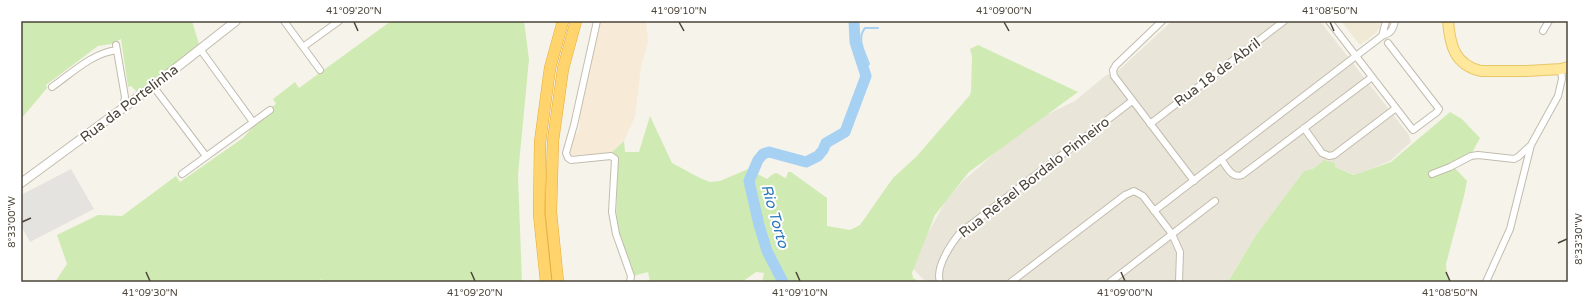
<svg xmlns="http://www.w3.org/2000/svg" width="1589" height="303" font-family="'Varela Round',sans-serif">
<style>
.residential{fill:#eae5d9}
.commercial{fill:#f7ebd7}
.education{fill:#efe9d5}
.green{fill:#cfebb3}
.parking{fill:#e5e3df}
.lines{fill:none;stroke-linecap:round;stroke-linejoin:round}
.stream{stroke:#a7d1f3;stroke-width:2}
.river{stroke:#a7d1f3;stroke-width:11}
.minor-casing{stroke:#c2bcad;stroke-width:8}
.tertiary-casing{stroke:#c2bcad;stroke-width:10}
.primary-casing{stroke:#e8c767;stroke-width:12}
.motorway-casing{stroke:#e3ab38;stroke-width:12}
.minor{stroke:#fff;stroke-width:6}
.tertiary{stroke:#fff;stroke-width:8}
.primary{stroke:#ffe79b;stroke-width:10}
.motorway{stroke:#ffd46d;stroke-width:11}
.ticks{fill:none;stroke:#4b4438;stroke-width:1.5}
.labels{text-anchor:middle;stroke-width:4;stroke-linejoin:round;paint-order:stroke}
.street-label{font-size:14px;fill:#4b4438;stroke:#fff}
.water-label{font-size:15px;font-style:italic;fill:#2c79bc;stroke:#fff}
.neatline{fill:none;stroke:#4b4438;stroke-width:1.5}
.ticks-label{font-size:10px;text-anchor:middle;fill:#4b4438}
</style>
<rect width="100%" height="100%" fill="#f6f3eb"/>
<path class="residential" d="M 1172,21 L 1320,21 L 1409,135 L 1411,142 L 1390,161 L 1363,172 L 1358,176 L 1335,167 L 1304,171 L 1256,235 L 1228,282 L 926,282 L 910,266 L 945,202 L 963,181 L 1029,123 L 1075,101 L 1105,76 L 1119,70 Z"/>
<path class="commercial" d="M 600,21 L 646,21 L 648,42 L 641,66 L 635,117 L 624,141 L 611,153 L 572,155 L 569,151 L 574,133 L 578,133 L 580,124 L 579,117 Z"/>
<path class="education" d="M 1341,21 L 1381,21 L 1380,27 L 1376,33 L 1360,45 Z"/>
<path class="green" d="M 21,21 L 192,21 L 199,44 L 161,76 L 156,78 L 137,92 L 131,86 L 128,87 L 121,39 L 111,44 L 98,46 L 46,85 L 47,88 L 21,119 Z
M 391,21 L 524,21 L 529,59 L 518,175 L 522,282 L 323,282 L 321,279 L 319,282 L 55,282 L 67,264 L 57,235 L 98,215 L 122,216 L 176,176 L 180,182 L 243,138 L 270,108 L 276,104 L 273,99 L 295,82 L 299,88 Z
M 978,45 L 1078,92 L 969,172 L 935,215 L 912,273 L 913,278 L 920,282 L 762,282 L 764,273 L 756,272 L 742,282 L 650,282 L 648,272 L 633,276 L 622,250 L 616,221 L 618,162 L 616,155 L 611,153 L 624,141 L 625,152 L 639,152 L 650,116 L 672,163 L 700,178 L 710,182 L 720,181 L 748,169 L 767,179 C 778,169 776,174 786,178 L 788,172 L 791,172 L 827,198 L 827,226 L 850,230 L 860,225 L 893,178 L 916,157 L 970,95 L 971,91 L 972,56 L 970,49 Z
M 1450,112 L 1462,119 L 1480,138 L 1473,151 L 1453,166 L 1467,181 L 1464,196 L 1446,264 L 1447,276 L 1451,282 L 1228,282 L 1256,235 L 1304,171 L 1313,169 L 1322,162 L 1323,160 L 1335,163 L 1335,167 L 1354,175 L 1391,162 Z"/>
<path class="parking" d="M 71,169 L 94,209 L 30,242 L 21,226 L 21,195 Z"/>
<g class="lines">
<path class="stream" d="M 863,69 L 869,64 C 865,52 856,39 865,28 L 878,28"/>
<path class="river" d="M 783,282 L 767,251 L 759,225 L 749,181 L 758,160 L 763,154 L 769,152 L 806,162 L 818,156 L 823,150 L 826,143 L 845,132 L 866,76 L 855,42 L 854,21"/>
<defs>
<path id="minor" d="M 284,21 L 320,70
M 597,21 L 574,125 L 566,153 L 568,158 L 571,160 L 611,156 L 615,159 L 612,212 L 616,234 L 631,276 L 630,282
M 1162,21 L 1116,65 L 1113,70 L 1114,76 L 1194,181
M 1329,21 L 1413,130 L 1437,112 L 1439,109 L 1388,43
M 1543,31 L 1549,21
M 1382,36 L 1386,21
M 116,45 L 125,97 L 123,108
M 303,47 L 339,21
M 200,49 L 253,122
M 153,86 L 206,156
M 52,87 C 72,73 92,53 117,50
M 1150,124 L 1284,21
M 1304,128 L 1322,153 L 1329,156 L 1334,155 L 1396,108
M 1221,159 C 1227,167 1232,179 1242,175 L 1372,77
M 182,174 L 270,110
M 1432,174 L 1450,167 L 1471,156 L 1478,155 L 1514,159 L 1518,157 L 1530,146
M 1154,211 L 1382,36 C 1391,33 1393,30 1395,21
M 940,282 C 935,267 951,244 960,233 L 1132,101
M 1011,282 L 1125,195 L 1134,191 L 1143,196 L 1172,234 L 1180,252 L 1179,282
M 1110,282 L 1215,201
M 1486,282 L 1510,229 L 1531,145 L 1558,96 L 1562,79 L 1561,69"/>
<path id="tertiary" d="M 21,183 L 153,86 L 236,21"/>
<path id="primary" d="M 1448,21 C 1450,46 1455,65 1481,71 L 1527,71 L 1561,69 L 1568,67"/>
<path id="motorway" d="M 546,282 L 539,214 L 540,142 L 550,68 L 563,21
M 558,282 L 551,212 L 553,141 L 563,69 L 576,21"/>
</defs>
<use href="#minor" class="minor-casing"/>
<use href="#tertiary" class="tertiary-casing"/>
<use href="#primary" class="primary-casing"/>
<use href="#motorway" class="motorway-casing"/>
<use href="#minor" class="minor"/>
<use href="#tertiary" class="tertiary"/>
<use href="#primary" class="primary"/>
<use href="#motorway" class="motorway"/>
</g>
<path class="ticks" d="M 354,22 L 358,31M 679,22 L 684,31M 1004,22 L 1009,31M 1330,22 L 1334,31M 22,222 L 31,218M 1558,243 L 1567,239M 146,272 L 150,281M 471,272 L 475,281M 796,272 L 800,281M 1121,272 L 1125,281M 1446,272 L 1450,281"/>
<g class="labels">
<g class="street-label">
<text transform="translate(1217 72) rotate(-37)" y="5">Rua 18 de Abril</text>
<text transform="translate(129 103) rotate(-37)" y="5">Rua da Portelinha</text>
<text transform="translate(1034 177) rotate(-38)" y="5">Rua Refael Bordalo Pinheiro</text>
</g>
<g class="water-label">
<text transform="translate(775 216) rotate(74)" y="5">Rio Torto</text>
</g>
</g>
<rect width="1589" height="303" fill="none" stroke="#ffffff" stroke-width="44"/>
<rect x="22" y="22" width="1545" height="259" class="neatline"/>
<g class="ticks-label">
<text x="354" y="14">41°09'20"N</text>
<text x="679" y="14">41°09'10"N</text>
<text x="1004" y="14">41°09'00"N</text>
<text x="1330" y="14">41°08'50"N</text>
<text transform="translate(11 222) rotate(-90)" y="4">8°33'00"W</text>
<text transform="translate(1578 239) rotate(-90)" y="4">8°33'30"W</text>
<text x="150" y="296">41°09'30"N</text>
<text x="475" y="296">41°09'20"N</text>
<text x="800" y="296">41°09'10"N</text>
<text x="1125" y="296">41°09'00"N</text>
<text x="1450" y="296">41°08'50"N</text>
</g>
</svg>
